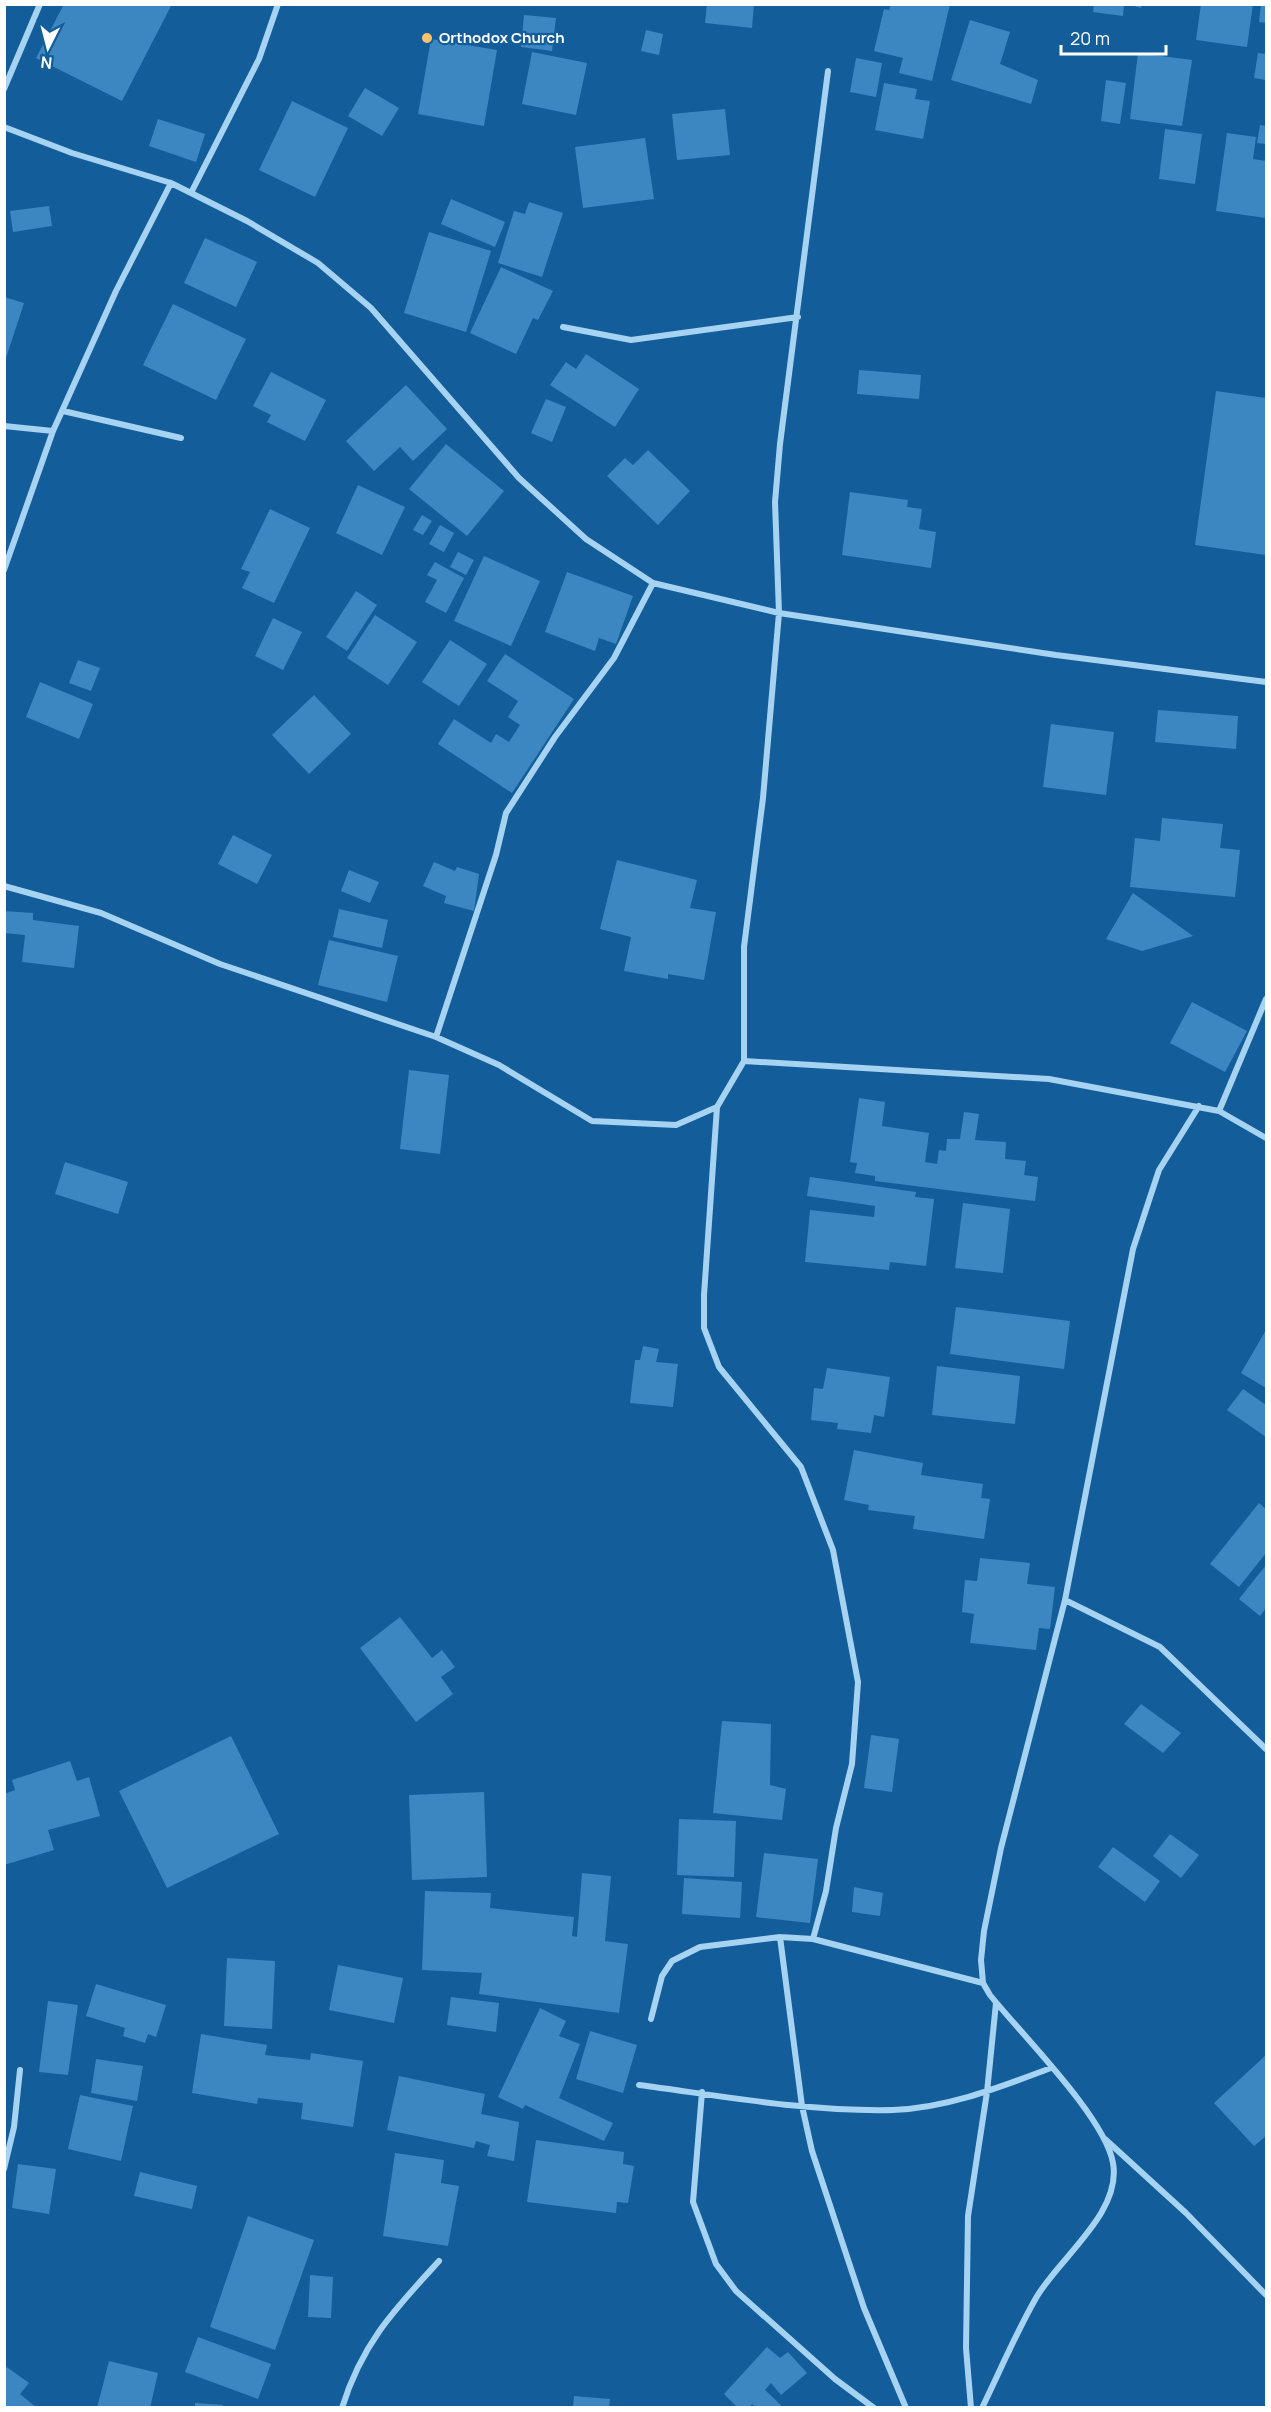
<svg xmlns="http://www.w3.org/2000/svg" width="1271" height="2412" font-family="Manrope,sans-serif">
<style>
.building{fill:#3c87c1}
.lines{fill:none;stroke-linecap:round;stroke-linejoin:round}
.street{stroke:#a7d3f3;stroke-width:6}
.poi-dot{fill:#ffc26a;stroke:#135e9a;stroke-width:2}
.labels{text-anchor:middle;stroke-width:4.5;stroke-linejoin:round;paint-order:stroke}
.poi-label{font-size:15px;font-weight:bold;fill:#fff;stroke:#135e9a;text-anchor:start}
</style>
<rect width="100%" height="100%" fill="#135e9a"/>
<path class="building" d="M 64,4 L 172,4 L 122,101 L 36,58 Z
M 707,4 L 754,4 L 752,28 L 705,23 Z
M 891,4 L 950,4 L 932,81 L 899,73 L 903,58 L 874,51 L 884,9 L 889,10 Z
M 1094,4 L 1124,4 L 1123,16 L 1093,12 Z
M 1127,4 L 1142,4 L 1141,8 Z
M 1201,4 L 1253,4 L 1247,47 L 1196,40 Z
M 1261,4 L 1266,4 L 1266,23 L 1259,22 Z
M 524,15 L 556,18 L 552,51 L 521,47 Z
M 970,20 L 1010,32 L 1000,64 L 1038,80 L 1031,104 L 951,80 Z
M 646,30 L 663,34 L 659,55 L 641,51 Z
M 431,39 L 497,50 L 484,126 L 418,114 Z
M 532,52 L 587,63 L 576,115 L 522,104 Z
M 1138,53 L 1192,60 L 1182,126 L 1130,119 Z
M 1258,53 L 1266,54 L 1266,80 L 1254,78 Z
M 856,58 L 882,63 L 876,97 L 850,92 Z
M 1106,80 L 1126,83 L 1120,124 L 1101,121 Z
M 884,83 L 917,89 L 915,99 L 930,101 L 923,139 L 875,130 Z
M 365,88 L 399,108 L 382,136 L 348,116 Z
M 292,101 L 348,128 L 315,197 L 259,170 Z
M 725,109 L 730,155 L 677,160 L 672,114 Z
M 158,119 L 205,134 L 196,162 L 149,146 Z
M 1260,125 L 1266,126 L 1266,144 L 1257,143 Z
M 1165,129 L 1202,134 L 1195,184 L 1159,179 Z
M 1227,133 L 1256,137 L 1253,159 L 1266,161 L 1266,218 L 1216,211 Z
M 645,138 L 654,199 L 583,208 L 575,147 Z
M 451,199 L 505,222 L 495,247 L 441,224 Z
M 529,202 L 563,213 L 542,277 L 498,263 L 514,211 L 525,214 Z
M 49,206 L 52,226 L 13,232 L 10,211 Z
M 429,232 L 491,251 L 466,332 L 404,313 Z
M 205,238 L 257,262 L 236,307 L 184,283 Z
M 501,267 L 553,291 L 538,320 L 533,318 L 516,354 L 470,333 Z
M 4,297 L 24,303 L 5,361 L 4,361 Z
M 173,304 L 246,339 L 216,400 L 143,365 Z
M 586,354 L 639,389 L 615,427 L 550,385 L 566,362 L 576,369 Z
M 859,370 L 921,375 L 919,399 L 857,394 Z
M 271,372 L 326,400 L 305,441 L 267,422 L 271,415 L 253,406 Z
M 406,385 L 447,429 L 413,461 L 400,447 L 374,471 L 346,441 Z
M 1216,391 L 1266,398 L 1266,555 L 1195,545 Z
M 546,399 L 566,407 L 552,442 L 531,433 Z
M 446,444 L 504,491 L 467,536 L 409,489 Z
M 648,450 L 690,491 L 658,525 L 607,476 L 625,458 L 633,465 Z
M 358,485 L 405,507 L 382,555 L 336,533 Z
M 850,492 L 908,500 L 907,507 L 922,509 L 919,529 L 936,532 L 931,568 L 842,555 Z
M 270,509 L 310,528 L 274,603 L 242,588 L 250,572 L 241,569 Z
M 422,515 L 432,521 L 423,535 L 413,530 Z
M 440,525 L 454,533 L 444,552 L 429,544 Z
M 458,552 L 474,560 L 466,575 L 450,567 Z
M 484,556 L 540,581 L 511,646 L 454,621 Z
M 435,562 L 464,578 L 446,613 L 425,602 L 437,580 L 427,575 Z
M 567,572 L 633,596 L 616,644 L 599,638 L 595,651 L 545,632 Z
M 356,591 L 377,605 L 347,651 L 326,637 Z
M 375,615 L 417,642 L 388,685 L 347,658 Z
M 273,618 L 302,632 L 283,670 L 255,656 Z
M 450,640 L 487,664 L 459,706 L 422,682 Z
M 505,654 L 574,699 L 512,793 L 438,744 L 454,719 L 491,743 L 496,734 L 509,742 L 520,725 L 508,717 L 518,701 L 487,681 Z
M 78,660 L 100,668 L 91,691 L 69,683 Z
M 40,682 L 93,704 L 79,739 L 26,717 Z
M 314,695 L 351,734 L 309,774 L 272,735 Z
M 1158,710 L 1238,716 L 1236,749 L 1155,742 Z
M 1051,724 L 1114,732 L 1106,795 L 1043,787 Z
M 1162,818 L 1223,824 L 1220,848 L 1240,850 L 1235,897 L 1130,887 L 1135,838 L 1160,841 Z
M 233,835 L 272,855 L 257,884 L 218,864 Z
M 617,860 L 697,880 L 690,908 L 716,912 L 704,980 L 668,974 L 668,979 L 624,971 L 631,937 L 600,929 Z
M 434,862 L 455,871 L 457,867 L 479,874 L 474,911 L 444,903 L 446,896 L 423,886 Z
M 349,870 L 379,882 L 370,903 L 341,891 Z
M 1133,893 L 1193,936 L 1142,951 L 1106,939 Z
M 339,909 L 388,920 L 382,948 L 333,937 Z
M 4,911 L 33,913 L 33,920 L 79,926 L 74,968 L 22,962 L 25,935 L 4,933 Z
M 329,940 L 398,956 L 387,1002 L 318,985 Z
M 1192,1002 L 1247,1031 L 1225,1072 L 1170,1043 Z
M 409,1070 L 449,1075 L 440,1154 L 400,1149 Z
M 859,1098 L 885,1102 L 882,1126 L 929,1133 L 925,1162 L 937,1164 L 939,1150 L 946,1151 L 947,1139 L 960,1139 L 964,1112 L 979,1114 L 975,1140 L 1006,1142 L 1005,1159 L 1026,1161 L 1024,1175 L 1038,1177 L 1035,1201 L 875,1181 L 875,1176 L 855,1173 L 857,1163 L 850,1162 Z
M 65,1162 L 128,1182 L 118,1214 L 55,1194 Z
M 810,1177 L 916,1192 L 915,1197 L 934,1199 L 926,1266 L 890,1262 L 889,1270 L 805,1262 L 810,1210 L 874,1217 L 875,1206 L 807,1196 Z
M 963,1203 L 1010,1209 L 1003,1273 L 955,1268 Z
M 956,1307 L 1070,1321 L 1064,1369 L 950,1354 Z
M 1266,1330 L 1266,1388 L 1241,1373 Z
M 643,1346 L 659,1349 L 656,1362 L 678,1364 L 673,1407 L 630,1403 L 635,1360 L 640,1360 Z
M 937,1366 L 1020,1376 L 1015,1424 L 932,1415 Z
M 827,1368 L 890,1377 L 884,1417 L 874,1415 L 871,1433 L 837,1429 L 838,1423 L 811,1420 L 814,1388 L 823,1389 Z
M 1243,1389 L 1266,1405 L 1266,1437 L 1227,1410 Z
M 854,1450 L 923,1463 L 921,1475 L 983,1484 L 981,1498 L 990,1499 L 984,1539 L 913,1529 L 915,1516 L 868,1510 L 869,1505 L 844,1500 Z
M 1259,1503 L 1266,1509 L 1266,1553 L 1239,1587 L 1210,1564 Z
M 980,1558 L 1030,1563 L 1027,1584 L 1055,1587 L 1050,1629 L 1039,1628 L 1036,1650 L 970,1643 L 974,1614 L 962,1612 L 965,1580 L 977,1581 Z
M 1266,1565 L 1266,1608 L 1260,1616 L 1239,1599 Z
M 400,1617 L 432,1658 L 442,1650 L 455,1667 L 441,1677 L 453,1694 L 416,1722 L 360,1648 Z
M 1141,1704 L 1181,1733 L 1163,1753 L 1124,1724 Z
M 722,1721 L 771,1724 L 770,1785 L 786,1789 L 782,1820 L 713,1813 Z
M 871,1735 L 899,1739 L 892,1792 L 864,1788 Z
M 231,1736 L 279,1834 L 167,1888 L 119,1791 Z
M 70,1761 L 77,1781 L 89,1777 L 100,1816 L 48,1830 L 54,1850 L 4,1865 L 4,1794 L 15,1790 L 12,1780 Z
M 484,1792 L 487,1877 L 412,1880 L 409,1795 Z
M 679,1819 L 736,1821 L 734,1877 L 677,1875 Z
M 1170,1834 L 1199,1855 L 1181,1878 L 1153,1856 Z
M 1113,1847 L 1160,1881 L 1145,1902 L 1098,1867 Z
M 764,1853 L 818,1859 L 810,1923 L 756,1917 Z
M 582,1873 L 611,1876 L 605,1941 L 628,1944 L 619,2013 L 479,1994 L 482,1973 L 422,1970 L 425,1891 L 491,1893 L 490,1908 L 574,1917 L 572,1936 L 577,1937 Z
M 684,1878 L 742,1882 L 740,1918 L 682,1914 Z
M 854,1887 L 883,1893 L 880,1916 L 852,1912 Z
M 227,1958 L 275,1961 L 272,2029 L 224,2026 Z
M 338,1965 L 403,1978 L 394,2023 L 329,2010 Z
M 96,1984 L 166,2005 L 156,2037 L 148,2034 L 145,2043 L 123,2036 L 125,2028 L 86,2016 Z
M 451,1997 L 499,2003 L 496,2032 L 447,2025 Z
M 48,2001 L 78,2005 L 68,2075 L 39,2072 Z
M 540,2008 L 566,2021 L 559,2036 L 580,2044 L 559,2098 L 613,2123 L 604,2141 L 525,2105 L 523,2109 L 498,2097 Z
M 590,2031 L 637,2045 L 623,2093 L 576,2079 Z
M 201,2034 L 267,2045 L 265,2055 L 310,2060 L 311,2053 L 363,2061 L 353,2127 L 301,2119 L 303,2103 L 258,2098 L 257,2104 L 192,2093 Z
M 1266,2055 L 1266,2136 L 1254,2146 L 1214,2103 Z
M 96,2059 L 143,2066 L 137,2101 L 91,2093 Z
M 399,2076 L 485,2094 L 481,2114 L 519,2122 L 514,2161 L 487,2156 L 490,2145 L 476,2141 L 474,2148 L 387,2130 Z
M 80,2095 L 133,2106 L 121,2161 L 68,2149 Z
M 536,2140 L 624,2152 L 623,2164 L 634,2166 L 628,2203 L 617,2202 L 616,2213 L 527,2202 Z
M 395,2153 L 444,2160 L 441,2183 L 459,2186 L 448,2246 L 383,2236 Z
M 18,2164 L 56,2169 L 49,2214 L 12,2208 Z
M 140,2172 L 197,2186 L 192,2209 L 134,2196 Z
M 248,2216 L 314,2240 L 275,2350 L 210,2327 Z
M 310,2275 L 333,2277 L 331,2318 L 308,2317 Z
M 198,2337 L 271,2364 L 258,2399 L 185,2372 Z
M 767,2347 L 780,2358 L 788,2352 L 807,2373 L 781,2395 L 771,2383 L 765,2390 L 784,2408 L 756,2408 L 752,2404 L 749,2408 L 738,2408 L 724,2394 Z
M 109,2361 L 158,2373 L 150,2408 L 97,2408 Z
M 4,2365 L 29,2383 L 20,2394 L 37,2408 L 4,2408 Z
M 574,2396 L 610,2399 L 609,2408 L 573,2408 Z
M 195,2403 L 223,2405 L 223,2408 L 195,2408 Z"/>
<g class="lines">
<path class="street" d="M 4,89 L 40,4
M 4,127 L 72,153 L 171,183 L 247,221 L 318,263 L 371,308 L 519,478 L 586,539 L 653,583 L 779,613 L 1056,655 L 1266,682
M 191,193 L 259,59 L 278,4
M 563,327 L 631,340 L 798,317
M 63,411 L 181,438
M 4,426 L 53,431
M 4,570 L 53,431 L 116,291 L 171,183
M 4,886 L 101,913 L 220,964 L 436,1037 L 499,1065 L 592,1121 L 676,1125 L 717,1107 L 744,1061 L 744,947 L 763,798 L 779,613 L 775,502 L 780,444 L 828,71
M 436,1037 L 496,855 L 506,813 L 555,737 L 614,658 L 653,583
M 744,1061 L 1049,1079 L 1219,1111 L 1266,1138
M 717,1107 L 704,1295 L 704,1328 L 719,1367 L 801,1467 L 833,1550 L 858,1682 L 852,1764 L 836,1828 L 826,1891 L 813,1939
M 1219,1111 L 1266,999
M 1065,1600 L 1160,1647 L 1266,1749
M 780,1937 L 802,2106 L 812,2151 L 864,2308 L 906,2408
M 651,2019 L 662,1976 L 672,1961 L 700,1947 L 780,1937 L 813,1939 L 983,1983
M 639,2085 C 722,2096 808,2112 893,2110 C 948,2108 1000,2087 1051,2068
M 702,2092 L 693,2202 L 716,2264 L 736,2291 L 835,2379 L 874,2408
M 1105,2139 L 1186,2213 L 1266,2295
M 4,2169 L 14,2127 L 20,2070
M 342,2408 C 362,2343 395,2309 439,2261
M 971,2408 L 966,2348 L 968,2216 L 987,2092 L 996,2003
M 982,2408 C 1000,2371 1016,2333 1036,2298 C 1059,2258 1122,2213 1113,2163 C 1105,2117 1021,2034 990,1995 L 983,1983 L 981,1960 L 984,1931 L 1001,1848 L 1065,1600 L 1133,1249 L 1159,1170 L 1199,1106"/>
</g>
<circle class="poi-dot" cx="427" cy="38" r="6"/>
<g class="labels">
<g class="poi-label">
<text x="439" y="43">Orthodox Church</text>
</g>
</g>
<rect width="1271" height="2412" fill="none" stroke="#ffffff" stroke-width="12"/>
<g transform="translate(48 48) rotate(186)" stroke="#135e9a" stroke-width="4.5" paint-order="stroke">
<path d="M0-4.5L10 22L0 15L-10 22Z" fill="#ffffff"/>
<text y="-9" font-size="16" font-weight="bold" text-anchor="middle" fill="#ffffff">N</text>
</g>
<path d="M1061 45v9h105v-9" fill="none" stroke="#ffffff" stroke-width="3"/>
<text x="1070" y="45" font-size="18" fill="#ffffff" stroke="#135e9a" stroke-width="4.5" paint-order="stroke">20 m</text>
</svg>
